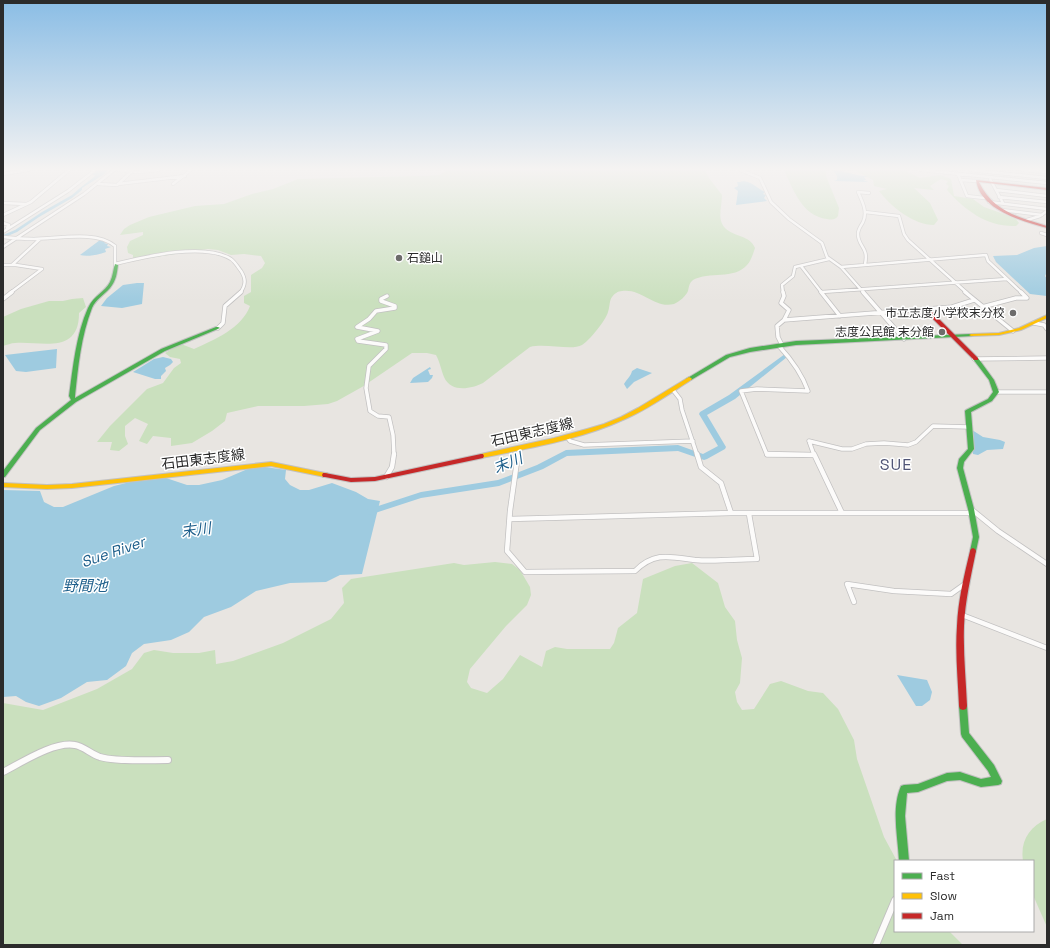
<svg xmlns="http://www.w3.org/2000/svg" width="1050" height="948" font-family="'Space Grotesk','Noto Sans JP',sans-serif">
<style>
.green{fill:#cae0be}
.water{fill:#9ecbe0}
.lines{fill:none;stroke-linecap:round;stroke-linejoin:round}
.river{fill:#9ecbe0;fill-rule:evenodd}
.street-far3-casing{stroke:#c2c1c1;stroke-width:4}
.street-far2-casing{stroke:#c2c1c1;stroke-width:5}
.street-far1-casing{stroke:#c2c1c1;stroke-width:6}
.street-casing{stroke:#c2c1c1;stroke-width:8}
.fast-casing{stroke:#c2c1c1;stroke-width:2}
.slow-casing{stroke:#c2c1c1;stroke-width:2}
.jam-casing{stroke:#c2c1c1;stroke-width:2}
.street-far3{stroke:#fcfbfa;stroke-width:2.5}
.street-far2{stroke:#fcfbfa;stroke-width:3.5}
.street-far1{stroke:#fcfbfa;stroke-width:4.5}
.street{stroke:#fcfbfa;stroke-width:6}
.fast{fill:#4caf50;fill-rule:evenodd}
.slow{fill:#ffc107;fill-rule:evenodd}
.jam{fill:#c62828;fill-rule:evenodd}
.poi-dot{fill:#6d6c6b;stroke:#fff;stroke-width:1.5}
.labels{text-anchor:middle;stroke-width:3;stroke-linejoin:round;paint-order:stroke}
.far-poi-label{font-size:12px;fill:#2b2b2b;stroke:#fff;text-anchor:end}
.street-label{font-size:14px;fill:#2b2b2b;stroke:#fff}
.water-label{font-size:15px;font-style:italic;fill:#1e5f8b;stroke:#fff}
.quarter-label{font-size:16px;letter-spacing:1px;fill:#505576;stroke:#fff}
</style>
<rect width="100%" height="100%" fill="#e8e5e1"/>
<path class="green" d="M 448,170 L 705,170 L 709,178 L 722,195 C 722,203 719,214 721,221 C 726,238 750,233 755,248 C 753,254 751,261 747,265 C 734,280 709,271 693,280 C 689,283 689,287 688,291 C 686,296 679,302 674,304 C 654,309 642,288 622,291 C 618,291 614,294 612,297 C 609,301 610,307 608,312 C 606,320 589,341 582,345 C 572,351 546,343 530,347 L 483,383 C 471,389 451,393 444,377 C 441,370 440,362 436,355 L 427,353 L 412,353 L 362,387 L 337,401 L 328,404 L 304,406 L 258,406 L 227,413 L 225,421 L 212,431 L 192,443 L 171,446 L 171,438 L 153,436 L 147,444 L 139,441 L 148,424 L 135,418 L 125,426 L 125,436 L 128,444 L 119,451 L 110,450 L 112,442 L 97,442 L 110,426 L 147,389 L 163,383 L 174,368 L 181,363 L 180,359 L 170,357 L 165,353 L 181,344 L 194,349 C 214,340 242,328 250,306 L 244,303 L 244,296 L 251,292 L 251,275 L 262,268 L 265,263 L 261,256 L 244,254 L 231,255 L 218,250 L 208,249 L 149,258 L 133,258 L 133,255 L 128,253 L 127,247 L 130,241 L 143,235 L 143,232 L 120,235 L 124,229 L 130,225 L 149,217 L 195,206 L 224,204 L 252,194 L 273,189 L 298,179 L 422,176 L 439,175 Z
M 784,170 L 826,170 L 826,176 L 839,208 L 838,216 C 835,220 832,220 827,219 C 802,216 793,189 784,170 Z
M 854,170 L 904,170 L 920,178 L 940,175 L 951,179 L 954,196 L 973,199 L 984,207 L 1015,218 L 1019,223 L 1016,226 C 987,227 966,211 947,190 L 949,186 L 946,184 L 948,181 L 941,179 L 930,186 L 934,190 L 914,188 L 930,203 L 938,220 L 934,225 C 914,225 891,207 879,191 L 887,189 L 874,186 L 873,180 Z
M 83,298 L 86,307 L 79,313 C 79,355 42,341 15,343 C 11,343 7,345 3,346 L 3,317 L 21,309 L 49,301 L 63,301 L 72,299 Z
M 495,562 L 512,564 L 520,570 L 530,587 L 531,595 L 527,605 L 506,626 L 470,669 L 467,682 L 471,688 L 487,693 L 503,679 L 520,655 L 542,667 L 546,651 L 555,647 L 567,649 L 610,649 L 614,643 L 618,628 L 637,613 L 643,579 L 675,566 L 692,563 L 718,583 L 725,607 L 735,621 L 737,640 L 742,658 L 740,683 L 735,692 L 737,702 L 742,710 L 754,709 L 770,684 L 781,681 L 808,691 L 823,693 L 838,709 L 854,740 L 857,759 L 884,837 L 897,861 L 895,861 L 895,931 L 949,931 L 963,945 L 3,945 L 3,703 L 43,710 L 97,689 L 132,669 L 144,653 L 154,650 L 173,653 L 199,653 L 215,650 L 216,664 L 233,661 L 283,643 L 331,619 L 344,603 L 342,588 L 351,579 L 454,563 L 464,565 Z
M 1047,819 L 1047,927 L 1033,895 L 1033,861 L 1023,861 C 1020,841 1029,827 1047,819 Z"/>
<path class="water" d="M 98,170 L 108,170 L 103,175 L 82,188 L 82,190 L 72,198 L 39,217 L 17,232 L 3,238 L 3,235 L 15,230 L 42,212 L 72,195 L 80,188 L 94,177 L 95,175 L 92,175 Z
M 833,170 C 845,170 853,176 866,176 L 867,177 L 864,177 L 866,180 L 863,180 L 868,182 L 834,181 L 837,180 C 838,175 835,174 833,170 Z
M 740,181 C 750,180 757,188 765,192 L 763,194 L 766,195 L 764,198 L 767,201 L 736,205 L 738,191 L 734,188 L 738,186 L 737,182 L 743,182 Z
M 100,240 L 106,242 L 104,243 L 108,244 L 107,246 L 111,247 L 105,249 L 106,252 C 98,255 87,257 80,255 Z
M 1047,246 L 1047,272 L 1045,276 L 1047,279 L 1047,296 L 1030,294 L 996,262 L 993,256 L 1017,255 L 1034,248 Z
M 137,283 L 144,283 L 142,304 L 122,308 L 101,306 L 107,298 L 123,285 Z
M 57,349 L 56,368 L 26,372 L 16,371 L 5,355 Z
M 163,357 L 171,359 L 173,362 L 170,365 L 165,368 L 166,371 L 161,376 L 161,379 L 155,379 L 133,372 L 154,359 Z
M 430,367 L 431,369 L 428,370 L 430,375 L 433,375 L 432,378 L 428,382 L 410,383 L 413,378 Z
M 637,368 L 652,373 L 634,382 L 627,389 L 624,384 C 627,379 631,376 632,371 Z
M 969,428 L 983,437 L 1000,440 L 1005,442 L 1003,449 L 987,450 L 978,455 L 973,454 Z
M 265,467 L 286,470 L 285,479 L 290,485 L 300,490 L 309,490 L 332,483 L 356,492 L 368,499 L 380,501 L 362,574 L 340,575 L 326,582 L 290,583 L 256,591 L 231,607 L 204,617 L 189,632 L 171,640 L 144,644 L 132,653 L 126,666 L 107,680 L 87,682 L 61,698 L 39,706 L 26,702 L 16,696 L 3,697 L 3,490 L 40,491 L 44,502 L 54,507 L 63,507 L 114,486 L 130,482 L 166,478 L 187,485 L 199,485 L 222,480 L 250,468 Z
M 897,675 L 927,680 L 932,692 L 930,700 L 922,706 L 916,706 Z"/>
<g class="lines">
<path class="river" d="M 785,354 L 788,356 L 787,357 L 735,399 L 707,415 L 726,447 L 725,449 L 707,459 L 704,460 L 678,451 L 567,456 L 543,469 L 499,486 L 421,498 L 369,515 L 366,514 L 365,512 L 366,510 L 421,492 L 498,480 L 537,465 L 566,450 L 678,445 L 703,454 L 718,446 L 699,414 L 700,412 L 729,395 Z"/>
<defs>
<path id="street-far3" d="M 118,170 L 137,172 L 159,170
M 740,170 L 760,178 L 771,202 L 789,219 L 822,243 L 827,257 L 841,267 L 864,293
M 921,170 L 1047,183
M 970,170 L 1047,178
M 1022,170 L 1047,172
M 3,174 L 28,170
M 958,174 L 967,196 L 984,198
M 990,179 L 1003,203
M 960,180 L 977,181
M 98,184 L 117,185 L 131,172
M 118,184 L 185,176
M 173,184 L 191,170
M 996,190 L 1047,196
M 999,197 L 1047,202
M 989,202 L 1047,209
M 3,203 L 26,204
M 1002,210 L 1042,215
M 865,212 L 899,216 L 904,234 L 908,240 L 967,293
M 3,215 L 31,202 L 69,170
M 1027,220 L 1040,216 L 1047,211
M 3,223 L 9,225 L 7,228
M 3,232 L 68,191 L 95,170
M 1041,233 L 1047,235
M 3,237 C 13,238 23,239 34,239 C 57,239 96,230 115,246 L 115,265
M 3,247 L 84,194 L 114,170
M 115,264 C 144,257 204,242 231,259 C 235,262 238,267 241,271 C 246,279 246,285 240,293
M 865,264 C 869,247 858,247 858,234 C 858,229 861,226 863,222 C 868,212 862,201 858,192 L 869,193
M 3,265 L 16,265 L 42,269 L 10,293
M 12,265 L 40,239
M 801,266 L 822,293
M 841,267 L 986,255 L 988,261 L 1022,293
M 822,292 L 1007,279
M 783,293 L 782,285 L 793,276 L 795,267 L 829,259"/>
<path id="street-far2" d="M 783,292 L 784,296 L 781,303 L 789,310 L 784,320
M 821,292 L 840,316
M 863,292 L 904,339
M 965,292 L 1013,331
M 387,296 L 381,299 L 381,301 L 395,306 L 395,308 L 376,311 L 369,319 L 357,327 L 378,331 L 357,339 L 358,341 L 386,345 L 386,349 L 369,366 L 366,388 L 370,411 L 378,416 L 389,417 L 393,435 L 394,455
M 3,299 L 12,292
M 982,307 L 1016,298 L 1027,298 L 1021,292
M 1034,323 L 1044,325 L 1047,329
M 218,328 L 223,323 L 225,306 L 241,292
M 782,345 L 778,337 L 777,326 L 784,320 L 952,307 L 974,300
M 779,346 C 791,359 802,374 808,391 L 757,389 L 741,391 L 767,455 L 814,455
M 974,359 L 1047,358
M 673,390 L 680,399 L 682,410 L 697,455
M 996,392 L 1047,392
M 567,437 L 570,441 L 584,445 L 693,441
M 809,441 L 842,449 L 852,449 L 866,444 L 884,443 L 908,445 L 916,442 L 933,426 L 969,427
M 809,441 L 814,455
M 518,455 L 519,448"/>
<path id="street-far1" d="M 518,454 L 510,511 L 507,551 L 525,572 L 635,571 C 655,551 671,557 695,560 C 715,562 737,559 757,559 L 749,514
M 697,454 L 701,467 L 721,483 L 731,513
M 767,454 L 814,455
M 814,454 L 842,513
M 386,477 L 392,467 L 394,454
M 971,509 L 998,531 L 1047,564
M 510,519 L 731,513 L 971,513
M 854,602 L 847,584 L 894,591 L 951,594 L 965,584
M 962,615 L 1047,648"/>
<path id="street" d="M 3,772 C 21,763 54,741 75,745 C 83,746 91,754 100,757 C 117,762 149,760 168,760
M 876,945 L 895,900"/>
<path id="fast" d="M 115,264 L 118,265 C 117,273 116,281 110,288 C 104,295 96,299 92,308 C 81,336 78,367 75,396 L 75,398 L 161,349 L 216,327 L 218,327 L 220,328 L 165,351 L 76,402 L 40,430 L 5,477 L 3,477 L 3,471 L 36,428 L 71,400 L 69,396 C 73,367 76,335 88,308 C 94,295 105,292 110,282 C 113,276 113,270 115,264 Z
M 971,334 L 973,335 L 973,336 L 796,345 L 750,352 L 730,357 L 691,380 L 687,380 L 686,379 L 726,355 L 750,348 L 796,341 Z
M 976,357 L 978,358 L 994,380 L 999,392 L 992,401 L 971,412 L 974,449 L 964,462 L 963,468 L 974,509 L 979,537 L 976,551 L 975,553 L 973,554 L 971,553 L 970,551 L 973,537 L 968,509 L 957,468 L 959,459 L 968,449 L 965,411 L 966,410 L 988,399 L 993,392 L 989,380 L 973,359 Z
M 963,702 L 966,703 L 967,706 L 969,733 L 994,765 L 1002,781 L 1001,784 L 998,785 L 981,787 L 960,780 L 947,781 L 918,792 L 907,793 L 905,816 L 909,861 L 899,861 C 898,837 891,809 901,786 L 904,785 L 918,784 L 947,773 L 960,772 L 981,779 L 991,777 L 988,771 L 962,737 L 961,734 L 959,706 L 960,703 Z"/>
<path id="slow" d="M 1047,315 L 1047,318 L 1021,330 L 999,335 L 971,336 L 969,335 L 971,334 L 999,333 L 1019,328 Z
M 689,377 L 691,378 L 692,379 L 691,380 C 669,394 648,409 625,419 C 580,440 529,448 481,458 L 478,456 L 481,454 L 554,438 L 587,429 L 604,424 L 621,417 L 638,408 Z
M 271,462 L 325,473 L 327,473 L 328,475 L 327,477 L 325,477 L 271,466 L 72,488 L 47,489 L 3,487 L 3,483 L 47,485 L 72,484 Z"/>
<path id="jam" d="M 976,180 L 1047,188 L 1047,190 L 979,182 C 993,212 1019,217 1047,226 L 1047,228 C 1022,221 980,210 976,180 Z
M 924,308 L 928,308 L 978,358 L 978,360 L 974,360 L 924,310 Z
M 481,454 L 483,454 L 484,456 L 483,458 L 375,481 L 351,482 L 325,477 L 323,477 L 322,475 L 323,473 L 325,473 L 351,478 L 375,477 Z
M 973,548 L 975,549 L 976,551 C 971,576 965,601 964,626 C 963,653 966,680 967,706 L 966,709 L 963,710 L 960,709 L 959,706 C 958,680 955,653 957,626 C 958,601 964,576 970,551 L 971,549 Z"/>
</defs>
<use href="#street-far3" class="street-far3-casing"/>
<use href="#street-far2" class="street-far2-casing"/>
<use href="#street-far1" class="street-far1-casing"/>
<use href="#street" class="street-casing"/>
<use href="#fast" class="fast-casing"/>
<use href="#slow" class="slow-casing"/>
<use href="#jam" class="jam-casing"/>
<use href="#street-far3" class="street-far3"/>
<use href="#street-far2" class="street-far2"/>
<use href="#street-far1" class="street-far1"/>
<use href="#street" class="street"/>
<use href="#fast" class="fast"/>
<use href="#slow" class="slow"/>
<use href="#jam" class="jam"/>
</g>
<linearGradient id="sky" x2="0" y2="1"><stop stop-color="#8abde5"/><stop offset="0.56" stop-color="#f5f3f2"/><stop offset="1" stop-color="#f5f3f2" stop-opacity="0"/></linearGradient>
<rect width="1050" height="302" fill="url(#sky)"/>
<g class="poi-dot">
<circle cx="399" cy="258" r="4"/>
<circle cx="1013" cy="313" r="4"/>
<circle cx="942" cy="332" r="4"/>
</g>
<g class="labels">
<g class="far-poi-label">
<text x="407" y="262" text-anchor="start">石鎚山</text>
<text x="1005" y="317">市立志度小学校末分校</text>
<text x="934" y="336">志度公民館 末分館</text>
</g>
<g class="street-label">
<text transform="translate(532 432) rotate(-13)" y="5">石田東志度線</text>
<text transform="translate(203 459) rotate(-7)" y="5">石田東志度線</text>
</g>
<g class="water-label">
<text transform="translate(508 463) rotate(-22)" y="5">末川</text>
<text transform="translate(196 530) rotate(-8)" y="5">末川</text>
<text transform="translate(113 552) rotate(-19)" y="5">Sue River</text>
<text x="85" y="591">野間池</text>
</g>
<g class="quarter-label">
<text x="896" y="470">SUE</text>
</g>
</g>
<rect width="1050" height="948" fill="none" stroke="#2b2b2b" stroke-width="8"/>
<rect x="894" y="860" width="140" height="72" fill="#ffffff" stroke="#aaaaaa"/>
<rect x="902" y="873" width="20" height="6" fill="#4caf50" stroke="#aaaaaa"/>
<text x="930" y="880" font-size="12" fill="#2b2b2b">Fast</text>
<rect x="902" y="893" width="20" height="6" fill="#ffc107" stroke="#aaaaaa"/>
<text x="930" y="900" font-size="12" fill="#2b2b2b">Slow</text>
<rect x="902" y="913" width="20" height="6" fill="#c62828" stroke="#aaaaaa"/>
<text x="930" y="920" font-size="12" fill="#2b2b2b">Jam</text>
</svg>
